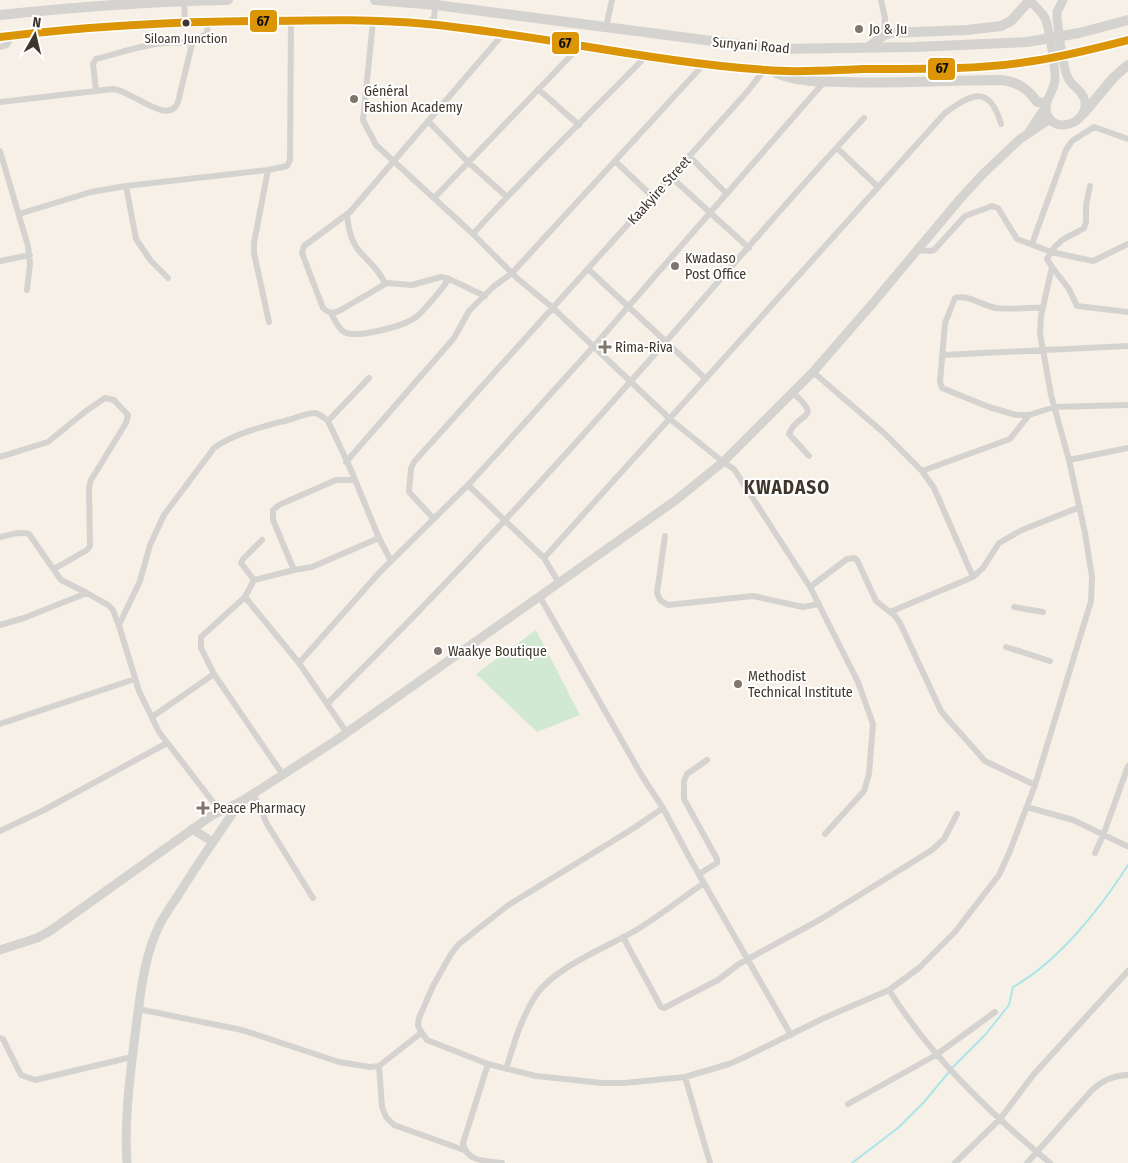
<svg xmlns="http://www.w3.org/2000/svg" width="1128" height="1163" font-family="'Fira Sans Condensed',sans-serif">
<style>
.green{fill:#d1e9d2}
.lines{fill:none;stroke-linecap:round;stroke-linejoin:round}
.stream{stroke:#aae5e8;stroke-width:2}
.street{stroke:#d5d3d0;stroke-width:6}
.secondary{stroke:#d5d3d0;stroke-width:9}
.primary{stroke:#d5d3d0;stroke-width:10}
.bus-1-casing{stroke:#fff;stroke-width:11}
.bus-1{stroke:#db9506;stroke-width:8}
.bus-dot{fill:#3f362b;stroke:#fff;stroke-width:2}
.poi-dot{fill:#7f776d;stroke:#fff;stroke-width:2}
.labels{text-anchor:middle;stroke-width:4;stroke-linejoin:round;paint-order:stroke}
.bus-label{font-size:13px;fill:#3f362b;stroke:#fff}
.poi-label{font-size:14px;fill:#3f362b;stroke:#fff;text-anchor:start}
.street-label{font-size:14px;fill:#3f362b;stroke:#fff}
.district-label{font-size:19px;font-weight:bold;letter-spacing:1px;fill:#3f362b;stroke:#fff}
.line-badge{stroke:#fff;stroke-width:2}
.pale-badge-label{font-size:14px;text-anchor:middle;font-weight:bold;fill:#111}
</style>
<rect width="100%" height="100%" fill="#f7f0e7"/>
<path class="green" d="M 536,630 L 580,715 L 537,732 L 476,674 Z"/>
<g class="lines">
<path class="stream" d="M 952,1068 L 985,1035 L 1009,1005 L 1013,987 C 1059,961 1100,909 1128,865
M 852,1163 L 898,1128 L 924,1102 L 949,1072"/>
<path class="street" d="M 184,0 L 185,21
M 881,0 L 885,18 L 884,35
M 373,21 L 363,120 L 376,145 L 473,234 L 517,278 L 553,308 L 670,419 L 723,462 L 734,469 L 810,587 L 847,559 L 854,558 L 857,560 L 876,601 L 895,616 L 900,623 L 941,711 L 945,716 L 985,761 L 1035,785
M 426,24 L 434,18 L 436,0
M 606,27 L 612,0
M 0,47 L 7,45 L 12,35
M 538,89 L 579,125
M 96,91 L 93,64 L 96,59 C 127,51 160,38 192,44
M 0,102 L 113,89 C 131,90 169,127 178,102 L 192,44 L 207,33 L 208,21
M 428,121 L 468,162 L 506,196
M 837,148 L 878,187
M 0,151 L 28,246 L 30,264 L 27,290
M 689,156 L 727,194
M 615,161 L 653,197
M 268,170 L 254,243 L 254,253 L 269,322
M 671,177 L 749,248
M 126,186 L 136,239 L 151,261 L 168,278
M 1090,186 L 1086,205 L 1086,222 L 1084,228 C 1070,237 1061,237 1051,252 L 1093,261 L 1128,244
M 434,198 L 581,45
M 19,214 L 91,192 L 126,186 L 268,170 L 287,166 L 290,160 L 291,20
M 347,214 C 348,227 351,242 360,252 C 370,263 378,269 385,283
M 473,234 C 528,172 589,115 647,55
M 1032,244 L 1066,150 L 1072,141 L 1094,127 L 1128,139
M 0,261 L 30,255
M 1052,267 L 1069,289 L 1077,306 L 1128,312
M 588,269 L 706,379
M 485,296 L 449,279 L 441,277 L 412,285 L 387,283 L 339,311 C 333,314 328,313 323,308 L 302,253 L 304,246 L 350,212 L 503,34
M 1043,308 C 1028,307 1012,310 996,308 C 983,306 968,294 955,298 L 945,323 L 940,382 L 942,388 L 989,407 L 1016,415 L 1029,415 L 1054,407 L 1128,405
M 331,313 C 334,319 338,328 344,332 C 357,339 404,326 416,317 C 429,306 439,292 449,279
M 943,355 L 1128,346
M 813,372 L 884,433 L 922,471 L 934,488 L 973,577
M 792,392 C 825,421 797,411 789,434 L 809,456
M 328,421 L 369,378
M 0,457 L 48,442 L 86,411 L 105,398 L 114,400 L 128,415 L 126,423 L 91,480 L 89,487 L 90,546 L 87,550 L 54,569
M 1069,460 L 1128,448
M 346,462 L 454,338 L 469,311 L 493,287 L 512,273 L 704,64
M 922,471 L 1010,439 L 1029,415
M 468,485 L 544,558 L 559,583
M 434,519 L 409,492 L 411,468 L 414,462 L 747,92 L 764,70
M 665,536 L 657,593 L 660,600 L 668,605 L 753,596 L 803,607 L 819,604
M 0,537 C 10,535 19,531 29,534 L 61,580 L 87,593 L 108,605 L 113,610 L 120,629 L 139,691 L 159,732 L 220,811
M 544,558 L 945,113 C 972,93 990,85 1001,124
M 294,570 L 273,520 L 273,510 L 279,505 L 336,480 L 355,480
M 254,580 L 241,563 L 243,559 L 262,540
M 810,587 L 858,682 L 873,724 L 869,774 L 864,791 L 825,834
M 245,597 L 299,663 L 347,733
M 540,597 L 642,776 L 663,808 L 689,857 L 791,1035
M 1014,607 L 1043,612
M 890,612 L 973,577 L 983,568 L 999,543 L 1022,530 L 1080,507
M 0,625 L 24,618 L 87,593
M 119,625 L 140,581 L 150,545 L 164,515 L 214,448 C 235,433 262,427 288,420 C 296,418 306,413 315,413 C 320,414 324,418 328,421 L 351,470 L 379,538 L 391,561
M 1006,647 L 1050,661
M 299,663 L 379,573 L 468,485 L 502,448 L 594,346 L 824,82
M 327,704 C 432,600 533,492 631,381 C 709,294 784,203 864,118
M 152,717 L 214,674
M 0,724 L 135,679
M 283,775 L 214,674 L 201,648 L 201,637 L 245,597 L 254,580 L 294,570 L 312,567 L 379,538
M 253,793 L 267,824 L 313,898
M 1027,807 L 1073,820 L 1127,846
M 663,808 L 634,828 L 507,906 L 459,944 L 451,954 L 433,986 L 419,1018 L 418,1025 L 420,1030 L 427,1040 L 488,1064 L 536,1076 L 603,1083 L 624,1083 L 685,1077 L 729,1064 L 745,1057 L 824,1018 L 889,990 L 919,968 L 955,932 L 999,875 L 1010,851 L 1035,785 L 1091,601 L 1092,577 L 1085,533 L 1069,460 L 1051,395 L 1040,333 L 1041,316 L 1052,267 L 1047,259 L 1051,252 L 1017,239 L 998,208 L 992,206 L 965,216 L 934,250 L 930,251 L 917,250
M 0,831 L 44,810 L 167,743
M 1095,853 L 1104,833 L 1128,766
M 699,874 L 717,863 L 717,859 L 684,799 L 684,781 L 687,774 L 707,760
M 623,937 L 661,1007 L 664,1008 L 718,980 L 739,964 L 821,919 L 932,850 L 944,839 L 957,814
M 889,990 C 931,1057 990,1113 1050,1163
M 138,1009 L 242,1030 L 339,1062 L 370,1067 L 379,1066 L 421,1033
M 0,1038 L 3,1039 L 21,1075 L 35,1080 L 132,1057
M 488,1064 L 463,1143 C 466,1162 486,1161 502,1163
M 379,1066 L 382,1107 L 386,1117 L 394,1125 L 464,1150
M 506,1069 C 514,1044 521,1018 536,995 C 556,966 608,947 638,929 C 661,915 682,898 704,883
M 685,1077 L 710,1163
M 848,1104 L 936,1055 L 995,1012
M 955,1163 L 1000,1119 L 1034,1074 L 1128,971
M 1027,1163 L 1092,1090 C 1102,1081 1114,1075 1128,1075"/>
<path class="secondary" d="M 1030,0 C 1034,6 1041,11 1045,18 C 1049,26 1056,72 1055,81 C 1053,93 1043,102 1047,114 C 1054,135 1088,123 1085,102 C 1084,91 1072,87 1068,78 C 1062,66 1059,32 1057,18 L 1057,12 L 1063,0
M 1029,132 L 1046,106
M 192,829 L 213,842
M 0,950 L 37,938 L 50,931 L 211,816 L 242,801 L 335,741 L 676,500 L 723,462 L 813,372 L 873,303 L 960,199 L 983,174 L 1020,139 L 1050,119
M 127,1163 C 124,1120 130,1077 135,1035 C 140,999 143,957 160,924 C 166,912 175,901 182,889 C 201,859 221,830 241,801"/>
<path class="primary" d="M 375,0 L 436,5 L 773,49 L 914,47 L 1027,42 L 1079,33 L 1128,20
M 0,15 C 76,7 152,1 228,0
M 0,37 C 91,26 181,21 273,21 C 324,20 376,19 427,24 C 540,35 652,62 766,70 C 798,73 831,70 863,69 C 919,69 978,70 1033,61 C 1065,56 1097,48 1128,40
M 869,47 L 884,35 L 890,33 L 967,30 L 1001,26 L 1011,21 L 1030,0
M 776,73 C 797,82 821,82 844,82 C 897,84 949,80 1002,80 C 1018,82 1028,89 1037,102 L 1046,103
M 1084,113 L 1113,78 L 1128,65"/>
<defs>
<path id="bus-1" d="M 0,37 C 91,26 181,21 273,21 C 324,20 376,19 427,24 C 540,35 652,62 766,70 C 798,73 831,70 863,69 C 919,69 978,70 1033,61 C 1065,56 1097,48 1128,40"/>
</defs>
<use href="#bus-1" class="bus-1-casing"/>
<use href="#bus-1" class="bus-1"/>
</g>
<circle class="bus-dot" cx="186" cy="23" r="4.5"/>
<g class="poi-dot">
<circle cx="859" cy="29" r="5"/>
<circle cx="354" cy="99" r="5"/>
<circle cx="675" cy="266" r="5"/>
<path d="M602.5 339.5h5v5h5v5h-5v5h-5v-5h-5v-5h5z"/>
<circle cx="438" cy="651" r="5"/>
<circle cx="738" cy="684" r="5"/>
<path d="M200.5 800.5h5v5h5v5h-5v5h-5v-5h-5v-5h5z"/>
</g>
<g class="labels">
<g class="bus-label">
<text x="186" y="43">Siloam Junction</text>
</g>
<g class="poi-label">
<text x="869" y="34">Jo &amp; Ju</text>
<text x="364" y="96">Général<tspan x="364" dy="16">Fashion Academy</tspan></text>
<text x="685" y="263">Kwadaso<tspan x="685" dy="16">Post Office</tspan></text>
<text x="615" y="352">Rima-Riva</text>
<text x="448" y="656">Waakye Boutique</text>
<text x="748" y="681">Methodist<tspan x="748" dy="16">Technical Institute</tspan></text>
<text x="213" y="813">Peace Pharmacy</text>
</g>
<g class="street-label">
<text transform="translate(751 45) rotate(5)" y="5">Sunyani Road</text>
<text transform="translate(659 190) rotate(-48)" y="5">Kaakyire Street</text>
</g>
<g class="district-label">
<text x="787" y="494">KWADASO</text>
</g>
</g>
<g class="line-badge">
<rect x="249" y="9" width="29" height="24" rx="5" fill="#db9506"/>
<rect x="551" y="31" width="29" height="24" rx="5" fill="#db9506"/>
<rect x="927" y="57" width="29" height="24" rx="5" fill="#db9506"/>
</g>
<g class="pale-badge-label">
<text x="263" y="26">67</text>
<text x="565" y="48">67</text>
<text x="942" y="73">67</text>
</g>
<g transform="translate(35 35) rotate(8)" stroke="#ffffff" stroke-width="4" paint-order="stroke">
<path d="M0-4L9 19L0 12L-9 19Z" fill="#3f362b"/>
<text y="-8" font-size="14" font-weight="bold" text-anchor="middle" fill="#3f362b">N</text>
</g>
</svg>
